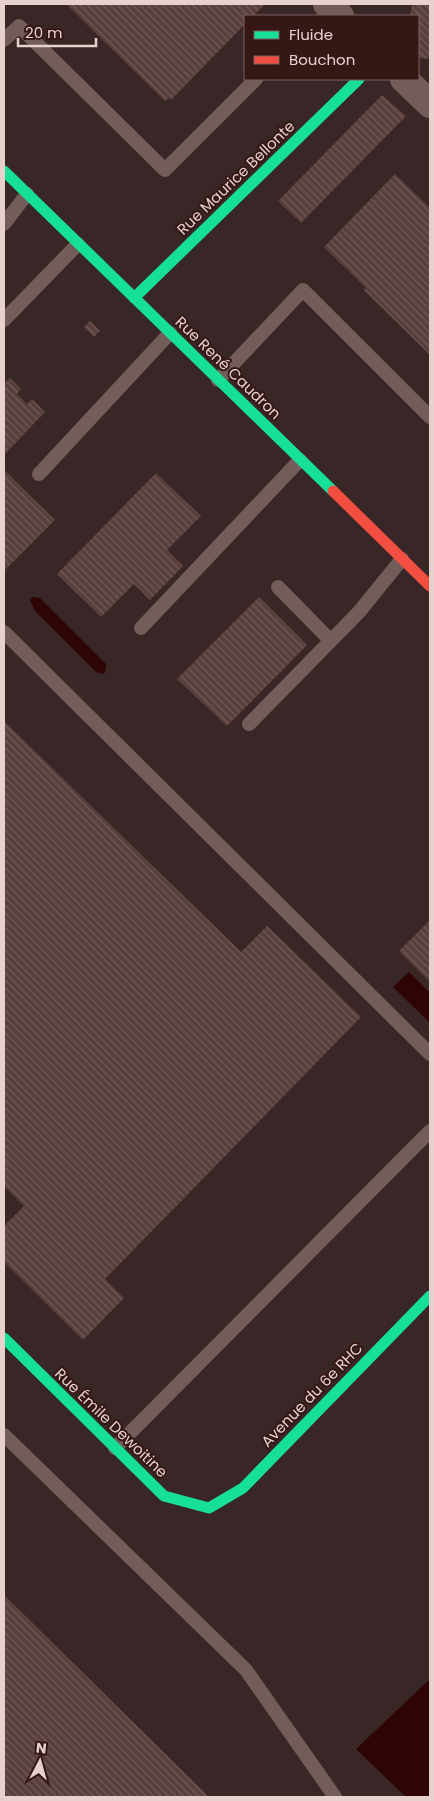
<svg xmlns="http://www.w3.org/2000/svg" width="434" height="1801" font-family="Poppins,sans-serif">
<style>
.water{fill:#2f0405}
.building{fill:url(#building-back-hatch)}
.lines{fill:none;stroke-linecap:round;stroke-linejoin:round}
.lane{stroke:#735d5b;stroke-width:14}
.street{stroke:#735d5b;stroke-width:28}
.fast{stroke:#16e098;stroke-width:11}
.jam{stroke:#f24e42;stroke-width:11}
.labels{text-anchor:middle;stroke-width:4;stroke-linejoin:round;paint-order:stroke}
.street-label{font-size:15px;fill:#e6d1cf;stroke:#351715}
</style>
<defs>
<pattern id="building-back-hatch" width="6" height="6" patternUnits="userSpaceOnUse" patternTransform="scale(1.25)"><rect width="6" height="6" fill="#593f3d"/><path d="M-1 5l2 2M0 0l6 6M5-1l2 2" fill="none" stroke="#715a58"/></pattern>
</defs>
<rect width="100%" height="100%" fill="#382726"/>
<path class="water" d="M 32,597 L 40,598 L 106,664 L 105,672 L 103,674 L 96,672 L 35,611 L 30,600 Z
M 409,972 L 430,993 L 430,1023 L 393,987 Z
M 430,1679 L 430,1797 L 406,1797 L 356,1749 Z"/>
<path class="building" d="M 66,4 L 265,4 L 253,16 L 245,16 L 245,24 L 171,100 L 169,98 L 165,101 Z
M 412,4 L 430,4 L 430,59 L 418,58 L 418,16 L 410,16 Z
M 382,95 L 406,116 L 301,223 L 278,201 Z
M 395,174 L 430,208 L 430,355 L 364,290 L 366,288 L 324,247 Z
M 90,321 L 100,331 L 94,337 L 84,327 Z
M 10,378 L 21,389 L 17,394 L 27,404 L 32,399 L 45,412 L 4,455 L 4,384 Z
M 4,470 L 55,520 L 6,569 L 4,567 Z
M 156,473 L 201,516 L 167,550 L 183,566 L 150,600 L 134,584 L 101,617 L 57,574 Z
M 259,597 L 307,645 L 227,726 L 177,679 Z
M 4,721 L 241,952 L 267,926 L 361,1017 L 105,1279 L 124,1298 L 83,1340 L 4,1262 L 4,1226 L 24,1206 L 4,1186 Z
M 430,920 L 430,982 L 399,951 Z
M 4,1595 L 209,1797 L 4,1797 Z"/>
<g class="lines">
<path class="lane" d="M 4,40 L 19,26 L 165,170 L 256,79
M 4,224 L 27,194
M 4,320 L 78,244
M 218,380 L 303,290 L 430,417
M 39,474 L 170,333
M 278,587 L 331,641
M 141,628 L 300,460
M 4,632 L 430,1054
M 249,724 L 359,612 L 402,559
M 4,1435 L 246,1670 L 335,1797
M 115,1448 L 430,1131"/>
<path class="street" d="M 327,4 L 340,16
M 404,79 L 430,104"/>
<path class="fast" d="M 4,171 L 333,491
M 134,298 L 359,79
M 4,1338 L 164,1496 L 209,1508 L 243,1488 L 430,1296"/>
<path class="jam" d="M 333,491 L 430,586"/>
</g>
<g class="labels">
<g class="street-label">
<text transform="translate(236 178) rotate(-44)" y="5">Rue Maurice Bellonte</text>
<text transform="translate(228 368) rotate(44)" y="5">Rue René Caudron</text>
<text transform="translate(312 1395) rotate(-46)" y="5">Avenue du 6e RHC</text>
<text transform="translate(111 1423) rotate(44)" y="5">Rue Émile Dewoitine</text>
</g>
</g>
<rect width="434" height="1801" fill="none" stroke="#e6d1cf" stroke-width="10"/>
<rect x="244" y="15" width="175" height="65" fill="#351715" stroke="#7c615f"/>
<rect x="254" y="31" width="25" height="8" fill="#16e098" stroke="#7c615f"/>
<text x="289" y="40" font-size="15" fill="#e6d1cf">Fluide</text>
<rect x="254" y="56" width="25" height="8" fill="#f24e42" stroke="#7c615f"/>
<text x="289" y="65" font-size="15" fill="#e6d1cf">Bouchon</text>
<g transform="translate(40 1761) rotate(6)" stroke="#351715" stroke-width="4" paint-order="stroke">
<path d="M0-4L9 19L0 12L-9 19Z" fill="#e6d1cf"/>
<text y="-8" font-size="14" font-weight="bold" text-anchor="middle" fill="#e6d1cf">N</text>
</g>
<path d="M18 38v8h78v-8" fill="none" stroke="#e6d1cf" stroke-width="2.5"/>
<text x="25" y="38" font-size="15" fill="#e6d1cf" stroke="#351715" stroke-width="4" paint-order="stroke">20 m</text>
</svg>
